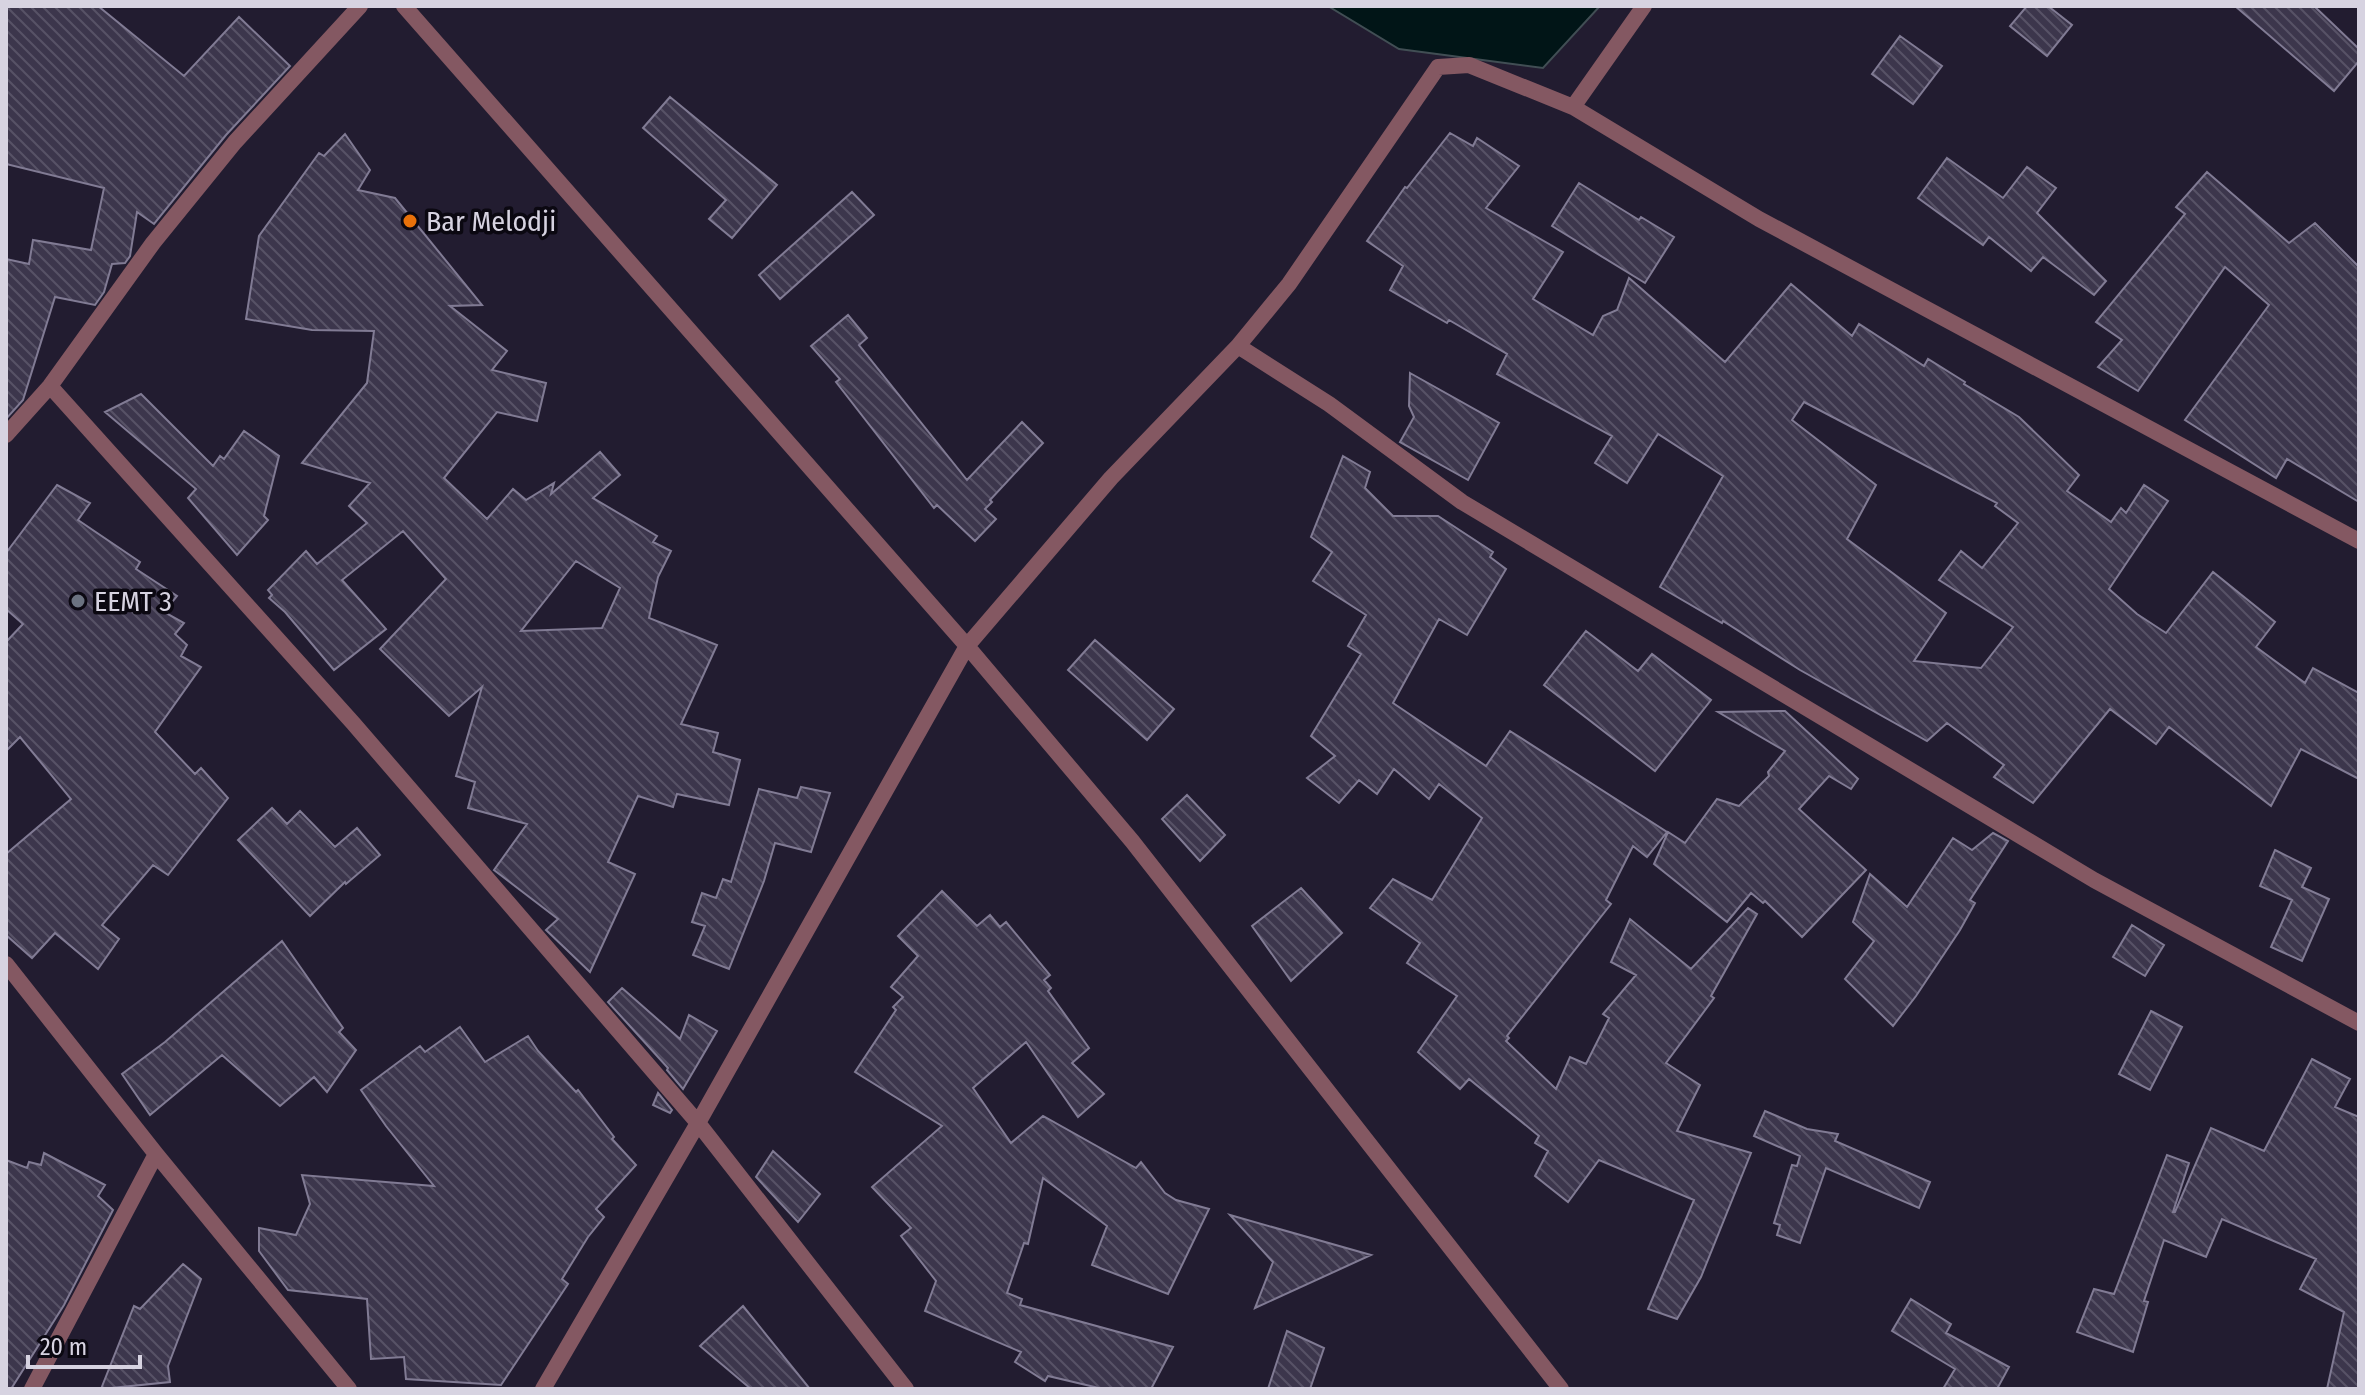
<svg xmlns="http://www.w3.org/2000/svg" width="2365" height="1395" font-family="'Fira Sans Condensed',sans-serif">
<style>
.water{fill:#011517;stroke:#414e54;stroke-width:2}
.building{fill:url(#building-back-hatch);stroke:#817b94;stroke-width:2;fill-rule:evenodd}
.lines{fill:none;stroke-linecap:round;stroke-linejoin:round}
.street{stroke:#845862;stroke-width:16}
.food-dot{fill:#e8710a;stroke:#0b0811;stroke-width:3}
.worship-dot{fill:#6b7280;stroke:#0b0811;stroke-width:3}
.labels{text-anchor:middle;stroke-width:7;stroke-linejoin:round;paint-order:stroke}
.poi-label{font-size:28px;fill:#d7d3e1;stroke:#0b0811;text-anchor:start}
</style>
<defs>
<pattern id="building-back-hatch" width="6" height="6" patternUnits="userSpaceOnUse" patternTransform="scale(2)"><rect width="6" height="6" fill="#3c364c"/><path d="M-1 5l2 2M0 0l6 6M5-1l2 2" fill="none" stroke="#575266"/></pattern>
</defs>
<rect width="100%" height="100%" fill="#221c30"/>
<path class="water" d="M 1328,6 L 1600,6 L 1543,68 L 1399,49 Z"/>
<path class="building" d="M 6,6 L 98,6 L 184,76 L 239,17 L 290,66 L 226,135 L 154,224 L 137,212 L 130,256 L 125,263 L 112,264 L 104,292 L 95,305 L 55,297 L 23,400 L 6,419 L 6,259 L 29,264 L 33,240 L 91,250 L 104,188 L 6,164 Z
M 2027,6 L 2048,6 L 2072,25 L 2047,56 L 2010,26 Z
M 2235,6 L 2314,6 L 2359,49 L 2359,61 L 2334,91 Z
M 1900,36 L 1942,66 L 1913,104 L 1872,74 Z
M 670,97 L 777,185 L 732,238 L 709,219 L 726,200 L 643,128 Z
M 1450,133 L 1473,146 L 1477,138 L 1519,166 L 1486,208 L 1563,252 L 1533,299 L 1593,335 L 1603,316 L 1617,310 L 1629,278 L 1725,362 L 1791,284 L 1852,336 L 1859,324 L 1924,366 L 1928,359 L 1965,382 L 1964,384 L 2019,417 L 2079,475 L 2067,491 L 2111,522 L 2121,508 L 2126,513 L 2144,485 L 2168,501 L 2109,589 L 2137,614 L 2166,633 L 2213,572 L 2275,622 L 2256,647 L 2305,683 L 2313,668 L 2359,693 L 2359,779 L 2301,749 L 2271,806 L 2169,727 L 2156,744 L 2110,709 L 2033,803 L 1994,777 L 2004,765 L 1947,723 L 1927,741 L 1800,670 L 1723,621 L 1722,623 L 1660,587 L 1723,476 L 1658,434 L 1627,483 L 1595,463 L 1612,436 L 1497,374 L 1507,354 L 1449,320 L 1447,323 L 1390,290 L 1403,266 L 1367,241 L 1405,187 L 1407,188 ZM 1804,402 L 1997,503 L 1995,506 L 2018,523 L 1982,568 L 1961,551 L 1939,580 L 2013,627 L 1981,668 L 1914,661 L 1946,613 L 1847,539 L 1876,485 L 1792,420 Z
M 345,134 L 370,170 L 358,190 L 395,198 L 482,305 L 450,306 L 507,351 L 492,370 L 546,383 L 537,421 L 497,412 L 444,478 L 487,519 L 513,489 L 526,500 L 554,483 L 551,494 L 600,452 L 620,475 L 593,498 L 657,536 L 653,542 L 671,551 L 658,577 L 649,618 L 717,645 L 681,724 L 718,733 L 713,752 L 740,760 L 729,805 L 677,794 L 673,807 L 638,796 L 608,862 L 635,874 L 590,972 L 546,930 L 558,919 L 494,870 L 527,824 L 468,808 L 475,782 L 456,776 L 482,687 L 449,716 L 380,649 L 446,579 L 403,531 L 342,580 L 386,629 L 334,670 L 285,612 L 269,598 L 272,595 L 268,590 L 306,551 L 317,564 L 367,523 L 349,506 L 370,483 L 302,463 L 367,383 L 374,331 L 312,330 L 246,319 L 259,236 L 319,153 L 324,156 ZM 576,561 L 620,588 L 602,628 L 521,631 Z
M 1947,158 L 2003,198 L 2027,167 L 2056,188 L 2037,213 L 2106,281 L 2094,295 L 2043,257 L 2031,271 L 1989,237 L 1983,245 L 1918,198 Z
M 2207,172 L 2289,243 L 2315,223 L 2359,267 L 2359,502 L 2287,459 L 2276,478 L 2185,420 L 2269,305 L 2225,267 L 2138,391 L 2098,367 L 2122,340 L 2096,322 L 2185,214 L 2176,207 Z
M 1579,183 L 1639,220 L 1641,217 L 1674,237 L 1645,283 L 1552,226 Z
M 852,192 L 874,215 L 780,299 L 759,275 Z
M 848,315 L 867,338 L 859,345 L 967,480 L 1022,422 L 1043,443 L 990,500 L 992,502 L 985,509 L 996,519 L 975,541 L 937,505 L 934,508 L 836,382 L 840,379 L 811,346 Z
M 1410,373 L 1499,423 L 1468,480 L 1400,442 L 1414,417 L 1409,406 Z
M 141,394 L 213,466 L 220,456 L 224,459 L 244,431 L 279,456 L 264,516 L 268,520 L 237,555 L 188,498 L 196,489 L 105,412 Z
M 1343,456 L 1370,472 L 1365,488 L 1393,516 L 1438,516 L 1493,552 L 1490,557 L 1506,569 L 1467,635 L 1439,619 L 1393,703 L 1486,766 L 1510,731 L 1667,832 L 1647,857 L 1633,846 L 1606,900 L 1611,904 L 1507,1036 L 1509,1038 L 1506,1041 L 1556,1089 L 1570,1057 L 1586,1064 L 1609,1018 L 1603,1014 L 1636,975 L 1611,962 L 1630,919 L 1691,969 L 1748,908 L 1757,914 L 1711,996 L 1714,998 L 1666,1063 L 1700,1085 L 1677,1131 L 1751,1153 L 1701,1277 L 1677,1319 L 1648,1309 L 1694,1200 L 1599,1160 L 1568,1202 L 1535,1176 L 1548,1151 L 1535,1143 L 1539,1136 L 1469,1079 L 1460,1089 L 1418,1052 L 1457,996 L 1407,963 L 1420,943 L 1370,908 L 1393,879 L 1432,900 L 1482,818 L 1439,784 L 1429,799 L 1394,769 L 1377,794 L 1359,780 L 1339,803 L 1307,778 L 1335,756 L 1311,736 L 1361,654 L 1348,646 L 1366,615 L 1313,581 L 1332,552 L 1311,537 Z
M 57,485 L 90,503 L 78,520 L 140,562 L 136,569 L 177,596 L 164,612 L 184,623 L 175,634 L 187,645 L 181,656 L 201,667 L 155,732 L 195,774 L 201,768 L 228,798 L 168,875 L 153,865 L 102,925 L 119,939 L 98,969 L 55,933 L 32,958 L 6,935 L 6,854 L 71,799 L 20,737 L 6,751 L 6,642 L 23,624 L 6,609 L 6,553 Z
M 1586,631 L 1638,671 L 1652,654 L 1711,700 L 1655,771 L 1544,685 Z
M 1095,640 L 1174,709 L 1147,740 L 1068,670 Z
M 1785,711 L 1858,779 L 1851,789 L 1829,776 L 1799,809 L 1866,870 L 1802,937 L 1765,901 L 1763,903 L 1751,893 L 1727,922 L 1654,864 L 1668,832 L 1685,843 L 1717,799 L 1739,806 L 1769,776 L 1768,772 L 1785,751 L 1718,712 Z
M 801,787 L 830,793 L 811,852 L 775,843 L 764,881 L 729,969 L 693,955 L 705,926 L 692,922 L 702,893 L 716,898 L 723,879 L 731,882 L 759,789 L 797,798 Z
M 1187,795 L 1225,835 L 1200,861 L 1162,819 Z
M 272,808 L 287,824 L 300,811 L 335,847 L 357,828 L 380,855 L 346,884 L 345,882 L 310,916 L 238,840 Z
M 1993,833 L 2008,841 L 1970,900 L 1975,903 L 1960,930 L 1916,996 L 1893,1026 L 1845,979 L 1874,941 L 1853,922 L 1870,874 L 1907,907 L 1953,838 L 1972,850 Z
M 2275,850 L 2311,868 L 2302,887 L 2329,899 L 2302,961 L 2271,947 L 2292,900 L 2260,886 Z
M 1301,888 L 1342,933 L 1291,981 L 1252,926 Z
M 942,891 L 977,926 L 990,915 L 1000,927 L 1006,922 L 1050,975 L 1044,980 L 1051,988 L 1048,991 L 1089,1048 L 1072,1063 L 1104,1094 L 1078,1117 L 1026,1042 L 973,1088 L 1011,1143 L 1043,1116 L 1136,1168 L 1141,1162 L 1165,1193 L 1176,1200 L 1209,1209 L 1168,1294 L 1092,1265 L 1107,1226 L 1043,1178 L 1028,1244 L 1024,1243 L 1007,1293 L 1022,1299 L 1020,1305 L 1173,1347 L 1151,1389 L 1103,1389 L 1048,1376 L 1045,1381 L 1015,1362 L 1021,1352 L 925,1311 L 936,1281 L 901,1236 L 911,1228 L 872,1187 L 942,1126 L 855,1072 L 896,1010 L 893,1007 L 903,997 L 891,987 L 918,956 L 898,936 Z
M 2132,925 L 2164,945 L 2145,976 L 2113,957 Z
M 282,941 L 343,1028 L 339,1032 L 356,1050 L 327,1092 L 314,1077 L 280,1106 L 222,1055 L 150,1115 L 122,1074 L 165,1042 Z
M 622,988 L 680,1039 L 689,1015 L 717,1031 L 683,1089 L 667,1070 L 668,1068 L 608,1002 Z
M 2151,1011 L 2182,1027 L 2150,1090 L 2119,1074 Z
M 460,1027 L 485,1062 L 528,1036 L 538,1051 L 576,1092 L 578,1090 L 614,1137 L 612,1139 L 636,1165 L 596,1209 L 604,1217 L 588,1237 L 562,1279 L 568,1284 L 501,1385 L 406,1379 L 404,1357 L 371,1359 L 367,1299 L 288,1290 L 259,1251 L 259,1228 L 296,1235 L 310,1204 L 302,1175 L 434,1186 L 386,1126 L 361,1090 L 420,1046 L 425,1052 Z
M 2312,1059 L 2350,1079 L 2335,1107 L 2359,1117 L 2359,1389 L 2327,1389 L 2344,1312 L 2300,1289 L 2316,1259 L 2222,1219 L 2206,1257 L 2164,1240 L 2144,1301 L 2148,1302 L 2133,1352 L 2077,1332 L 2094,1289 L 2114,1294 L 2167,1155 L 2189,1163 L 2173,1212 L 2175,1212 L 2211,1128 L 2264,1151 Z
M 658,1093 L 672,1110 L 670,1113 L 653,1105 Z
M 1765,1111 L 1807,1129 L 1838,1134 L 1835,1141 L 1930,1182 L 1919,1208 L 1826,1168 L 1800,1243 L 1777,1235 L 1780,1225 L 1774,1223 L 1792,1165 L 1797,1166 L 1800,1156 L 1754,1136 Z
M 773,1151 L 820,1194 L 798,1222 L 756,1177 Z
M 44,1153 L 105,1185 L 98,1196 L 113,1210 L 64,1305 L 11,1389 L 6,1389 L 6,1160 L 27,1168 L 29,1162 L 41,1165 Z
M 1230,1215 L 1371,1255 L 1255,1308 L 1273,1262 Z
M 183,1264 L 201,1279 L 168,1366 L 170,1382 L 101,1389 L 134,1306 L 140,1309 Z
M 1911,1299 L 1951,1324 L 1946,1333 L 2009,1367 L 1997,1389 L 1943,1389 L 1955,1369 L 1892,1331 Z
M 743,1306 L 810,1389 L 751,1389 L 700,1346 Z
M 1287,1331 L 1324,1348 L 1310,1389 L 1268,1389 Z"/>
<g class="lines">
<path class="street" d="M 404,6 L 967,646 L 1132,841 L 1561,1389
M 1573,107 L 1644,6
M 1238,346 L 1329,404 L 1462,502 L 2094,880 L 2359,1023
M 50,386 L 353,723 L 698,1123 L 906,1389
M 6,435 L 50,386 L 153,243 L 235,142 L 360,6
M 6,964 L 156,1154 L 349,1389
M 32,1389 L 156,1154
M 543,1389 L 698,1123 L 967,646 L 1111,478 L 1238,346 L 1289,284 L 1438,67 L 1469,65 L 1573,107 L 1759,219 L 2359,541"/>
</g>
<circle class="food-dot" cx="410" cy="221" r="8"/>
<circle class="worship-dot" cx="78" cy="601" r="8"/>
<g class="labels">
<g class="poi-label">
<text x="426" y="231">Bar Melodji</text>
<text x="94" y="611">EEMT 3</text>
</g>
</g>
<rect width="2365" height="1395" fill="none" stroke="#d7d3e1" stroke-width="16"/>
<path d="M28 1355v12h112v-12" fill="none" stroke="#d7d3e1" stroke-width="4"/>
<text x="40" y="1355" font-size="24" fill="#d7d3e1" stroke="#0b0811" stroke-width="6" paint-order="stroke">20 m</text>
</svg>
